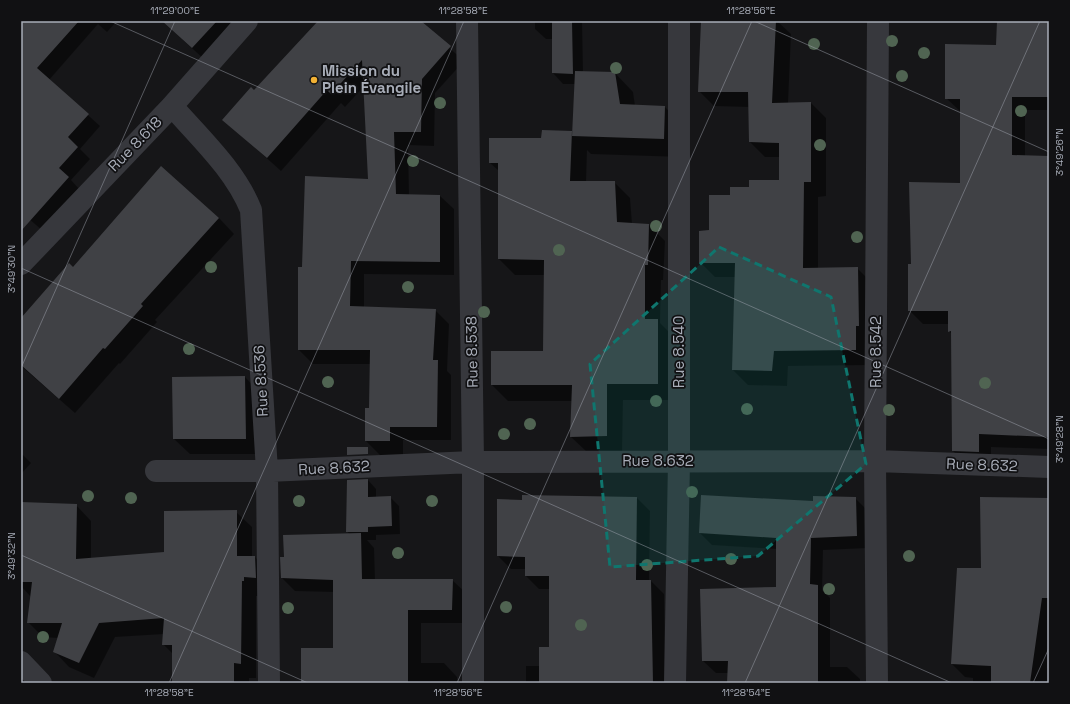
<svg xmlns="http://www.w3.org/2000/svg" width="1070" height="704" font-family="'Space Grotesk',sans-serif">
<style>
.shadow{fill:#0007}
.building{fill:#404145}
.lines{fill:none;stroke-linecap:round;stroke-linejoin:round}
.minor{stroke:#37383d;stroke-width:22}
.tree{fill:#506452}
.marked{fill:#0f766e;fill-opacity:0.2;stroke:#0f766e;stroke-width:3;stroke-dasharray:8 5;stroke-linejoin:round}
.ticks{fill:none;stroke:#a8adb8;stroke-width:1;stroke-opacity:0.45}
.poi-dot{fill:#f2b134;stroke:#111113;stroke-width:1.5}
.labels{text-anchor:middle;stroke-width:3.5;stroke-linejoin:round;paint-order:stroke}
.poi-label{font-size:15px;font-weight:bold;fill:#a8adb8;stroke:#111113;text-anchor:start}
.street-label{font-size:15px;fill:#a8adb8;stroke:#111113}
.neatline{fill:none;stroke:#a8adb8;stroke-width:1.5}
.ticks-label{font-size:10px;text-anchor:middle;fill:#a8adb8}
</style>
<rect width="100%" height="100%" fill="#161618"/>
<path class="shadow" d="M 21,21 L 117,21 L 107,32 L 98,24 L 49,80 L 100,126 L 80,149 L 90,159 L 71,180 L 80,190 L 43,231 L 21,212 Z
M 162,21 L 240,21 L 205,60 Z
M 320,21 L 419,21 L 464,61 L 435,93 L 434,146 L 408,145 L 409,195 L 440,196 L 454,209 L 454,275 L 364,274 L 364,307 L 435,310 L 449,324 L 447,371 L 451,375 L 451,440 L 403,440 L 403,455 L 380,455 L 366,441 L 370,409 L 371,364 L 313,364 L 299,350 L 303,268 L 369,180 L 364,86 L 345,107 L 341,103 L 281,171 L 224,120 L 254,91 Z
M 535,21 L 582,21 L 583,72 L 615,73 L 633,92 L 635,106 L 665,107 L 683,126 L 682,157 L 591,154 L 587,150 L 586,182 L 614,182 L 630,198 L 632,224 L 649,225 L 665,241 L 663,280 L 661,280 L 660,323 L 673,336 L 673,400 L 623,400 L 622,452 L 587,452 L 571,437 L 572,401 L 508,401 L 492,385 L 544,352 L 545,275 L 515,275 L 499,259 L 499,171 L 490,163 L 542,139 L 571,132 L 573,133 L 575,84 L 563,84 L 553,73 L 553,39 L 546,39 L 535,29 Z
M 702,21 L 777,21 L 791,34 L 788,103 L 811,103 L 826,118 L 826,196 L 818,197 L 818,268 L 857,268 L 872,283 L 870,365 L 788,366 L 787,386 L 748,385 L 733,370 L 736,277 L 715,277 L 700,262 L 710,231 L 730,196 L 750,188 L 780,181 L 780,157 L 765,157 L 750,142 L 749,107 L 714,106 L 699,91 Z
M 998,21 L 1049,21 L 1049,110 L 1025,110 L 1025,156 L 1049,157 L 1049,449 L 991,447 L 991,465 L 966,464 L 953,451 L 952,334 L 949,331 L 949,324 L 923,324 L 909,310 L 912,265 L 961,184 L 961,112 L 946,98 L 997,46 Z
M 219,218 L 234,234 L 155,320 L 157,322 L 120,364 L 119,363 L 75,413 L 21,366 L 21,319 L 73,268 Z
M 245,377 L 260,393 L 261,454 L 190,454 L 174,439 L 173,378 Z
M 21,453 L 31,463 L 21,474 Z
M 368,480 L 376,489 L 376,498 L 390,497 L 399,506 L 400,534 L 376,535 L 376,540 L 367,540 L 374,548 L 375,580 L 452,580 L 466,593 L 465,623 L 421,623 L 421,663 L 444,663 L 457,677 L 457,683 L 302,683 L 334,649 L 334,592 L 295,591 L 282,578 L 285,558 L 350,535 L 347,531 Z
M 637,498 L 650,511 L 649,581 L 651,581 L 664,594 L 665,671 L 672,683 L 526,683 L 526,666 L 540,666 L 550,648 L 550,589 L 539,589 L 526,576 L 526,569 L 511,569 L 498,556 L 523,500 Z
M 855,498 L 867,510 L 868,548 L 823,550 L 822,590 L 830,598 L 830,667 L 847,667 L 860,679 L 860,683 L 728,683 L 729,673 L 716,673 L 703,661 L 777,588 L 777,549 L 712,545 L 700,533 L 814,502 Z
M 1049,499 L 1049,655 L 1047,668 L 1049,668 L 1049,683 L 973,683 L 973,678 L 965,677 L 952,664 L 982,570 Z
M 21,503 L 76,505 L 91,521 L 91,559 L 165,553 L 236,512 L 252,527 L 252,557 L 255,557 L 270,573 L 259,596 L 256,596 L 256,678 L 249,678 L 249,683 L 173,683 L 173,654 L 163,644 L 164,634 L 115,637 L 94,678 L 69,667 L 54,651 L 58,638 L 43,637 L 28,622 L 31,597 L 21,586 Z"/>
<path class="building" d="M 21,21 L 79,21 L 37,68 L 89,114 L 68,137 L 78,147 L 59,168 L 69,177 L 21,231 Z
M 162,21 L 217,21 L 192,48 Z
M 318,21 L 421,21 L 451,46 L 422,79 L 421,132 L 394,132 L 396,194 L 440,195 L 440,262 L 351,261 L 350,306 L 436,309 L 433,360 L 438,360 L 437,427 L 390,427 L 390,441 L 365,441 L 365,408 L 369,408 L 370,350 L 298,350 L 298,267 L 302,267 L 305,176 L 368,179 L 362,60 L 331,94 L 327,90 L 267,158 L 222,120 L 251,87 L 254,90 Z
M 552,21 L 572,21 L 573,74 L 552,73 Z
M 701,21 L 776,21 L 772,103 L 811,102 L 811,182 L 804,182 L 803,268 L 858,267 L 859,326 L 856,326 L 856,350 L 774,351 L 772,371 L 732,370 L 735,263 L 699,263 L 699,231 L 709,230 L 709,195 L 730,195 L 730,187 L 749,187 L 749,180 L 779,180 L 779,143 L 749,142 L 748,92 L 698,92 Z
M 997,21 L 1049,21 L 1049,97 L 1012,97 L 1012,155 L 1049,156 L 1049,437 L 979,434 L 979,452 L 952,451 L 951,331 L 948,332 L 948,311 L 908,311 L 908,264 L 911,264 L 909,182 L 960,183 L 960,99 L 945,99 L 945,44 L 996,45 Z
M 575,71 L 615,72 L 620,104 L 665,106 L 664,139 L 572,136 Z
M 542,130 L 572,131 L 570,181 L 615,181 L 617,222 L 649,224 L 648,265 L 645,265 L 645,319 L 658,319 L 658,384 L 607,384 L 607,436 L 570,437 L 572,385 L 491,385 L 491,351 L 543,351 L 544,260 L 498,259 L 498,163 L 489,163 L 489,138 L 541,138 Z
M 161,166 L 219,218 L 141,304 L 143,306 L 105,349 L 103,348 L 59,399 L 21,365 L 21,318 L 69,263 L 73,267 Z
M 245,376 L 246,439 L 173,439 L 172,377 Z
M 347,447 L 368,447 L 368,454 L 347,455 Z
M 368,479 L 368,497 L 391,496 L 392,526 L 368,527 L 368,532 L 346,532 L 347,480 Z
M 522,495 L 637,497 L 636,580 L 651,580 L 653,683 L 539,683 L 539,647 L 549,647 L 549,576 L 525,576 L 525,557 L 497,556 L 497,499 L 522,500 Z
M 701,495 L 813,501 L 813,496 L 856,497 L 857,536 L 811,538 L 810,584 L 818,585 L 818,683 L 727,683 L 728,661 L 702,661 L 700,589 L 776,587 L 776,538 L 699,533 Z
M 980,497 L 1049,498 L 1049,598 L 1042,598 L 1030,683 L 991,683 L 991,666 L 951,664 L 957,568 L 981,568 Z
M 21,502 L 77,504 L 76,559 L 164,552 L 164,511 L 237,510 L 237,556 L 255,556 L 256,578 L 244,577 L 244,581 L 242,581 L 241,664 L 234,663 L 234,683 L 172,683 L 172,645 L 162,645 L 164,618 L 99,623 L 79,663 L 53,652 L 62,623 L 27,623 L 32,582 L 21,582 Z
M 361,533 L 362,579 L 453,579 L 452,610 L 408,610 L 408,683 L 301,683 L 301,648 L 333,648 L 333,580 L 281,578 L 280,557 L 284,557 L 283,535 Z"/>
<g class="lines">
<path class="minor" d="M 467,21 L 473,462 L 473,683
M 172,106 C 200,138 235,170 251,210 L 267,471 L 269,683
M 21,264 L 172,106 L 247,21
M 156,471 L 267,471 L 473,462 L 875,461 L 1049,467
M 21,662 L 41,683
M 675,683 L 679,461 L 679,21
M 877,683 L 875,461 L 878,21"/>
</g>
<g class="tree">
<circle cx="892" cy="41" r="6"/>
<circle cx="814" cy="44" r="6"/>
<circle cx="924" cy="53" r="6"/>
<circle cx="616" cy="68" r="6"/>
<circle cx="902" cy="76" r="6"/>
<circle cx="440" cy="103" r="6"/>
<circle cx="1021" cy="111" r="6"/>
<circle cx="820" cy="145" r="6"/>
<circle cx="413" cy="161" r="6"/>
<circle cx="656" cy="226" r="6"/>
<circle cx="857" cy="237" r="6"/>
<circle cx="559" cy="250" r="6"/>
<circle cx="211" cy="267" r="6"/>
<circle cx="408" cy="287" r="6"/>
<circle cx="484" cy="312" r="6"/>
<circle cx="189" cy="349" r="6"/>
<circle cx="328" cy="382" r="6"/>
<circle cx="985" cy="383" r="6"/>
<circle cx="656" cy="401" r="6"/>
<circle cx="747" cy="409" r="6"/>
<circle cx="889" cy="410" r="6"/>
<circle cx="530" cy="424" r="6"/>
<circle cx="504" cy="434" r="6"/>
<circle cx="692" cy="492" r="6"/>
<circle cx="88" cy="496" r="6"/>
<circle cx="131" cy="498" r="6"/>
<circle cx="299" cy="501" r="6"/>
<circle cx="432" cy="501" r="6"/>
<circle cx="398" cy="553" r="6"/>
<circle cx="909" cy="556" r="6"/>
<circle cx="731" cy="559" r="6"/>
<circle cx="647" cy="565" r="6"/>
<circle cx="829" cy="589" r="6"/>
<circle cx="506" cy="607" r="6"/>
<circle cx="288" cy="608" r="6"/>
<circle cx="581" cy="625" r="6"/>
<circle cx="43" cy="637" r="6"/>
</g>
<path class="marked" d="M 719,247 L 831,297 L 866,464 L 758,556 L 610,567 L 590,364 Z"/>
<path class="ticks" d="M 110,21 L 1049,439M 754,21 L 1049,152M 21,268 L 952,683M 21,368 L 175,21M 21,555 L 308,683M 169,683 L 464,21M 457,683 L 752,21M 745,683 L 1040,21M 1033,683 L 1049,648"/>
<circle class="poi-dot" cx="314" cy="80" r="4"/>
<g class="labels">
<g class="poi-label">
<text x="322" y="76">Mission du<tspan x="322" dy="17">Plein Évangile</tspan></text>
</g>
<g class="street-label">
<text transform="translate(135 144) rotate(-46)" y="5">Rue 8.618</text>
<text transform="translate(472 352) rotate(-91)" y="5">Rue 8.538</text>
<text transform="translate(679 352) rotate(-90)" y="5">Rue 8.540</text>
<text transform="translate(876 352) rotate(-90)" y="5">Rue 8.542</text>
<text transform="translate(261 381) rotate(-93)" y="5">Rue 8.536</text>
<text x="658" y="466">Rue 8.632</text>
<text transform="translate(982 465) rotate(2)" y="5">Rue 8.632</text>
<text transform="translate(334 468) rotate(-3)" y="5">Rue 8.632</text>
</g>
</g>
<rect width="1070" height="704" fill="none" stroke="#111113" stroke-width="44"/>
<rect x="22" y="22" width="1026" height="660" class="neatline"/>
<g class="ticks-label">
<text x="175" y="14">11°29'00"E</text>
<text x="463" y="14">11°28'58"E</text>
<text x="751" y="14">11°28'56"E</text>
<text transform="translate(1059 152) rotate(-90)" y="4">3°49'26"N</text>
<text transform="translate(11 269) rotate(-90)" y="4">3°49'30"N</text>
<text transform="translate(1059 439) rotate(-90)" y="4">3°49'28"N</text>
<text transform="translate(11 556) rotate(-90)" y="4">3°49'32"N</text>
<text x="169" y="696">11°28'58"E</text>
<text x="458" y="696">11°28'56"E</text>
<text x="746" y="696">11°28'54"E</text>
</g>
</svg>
